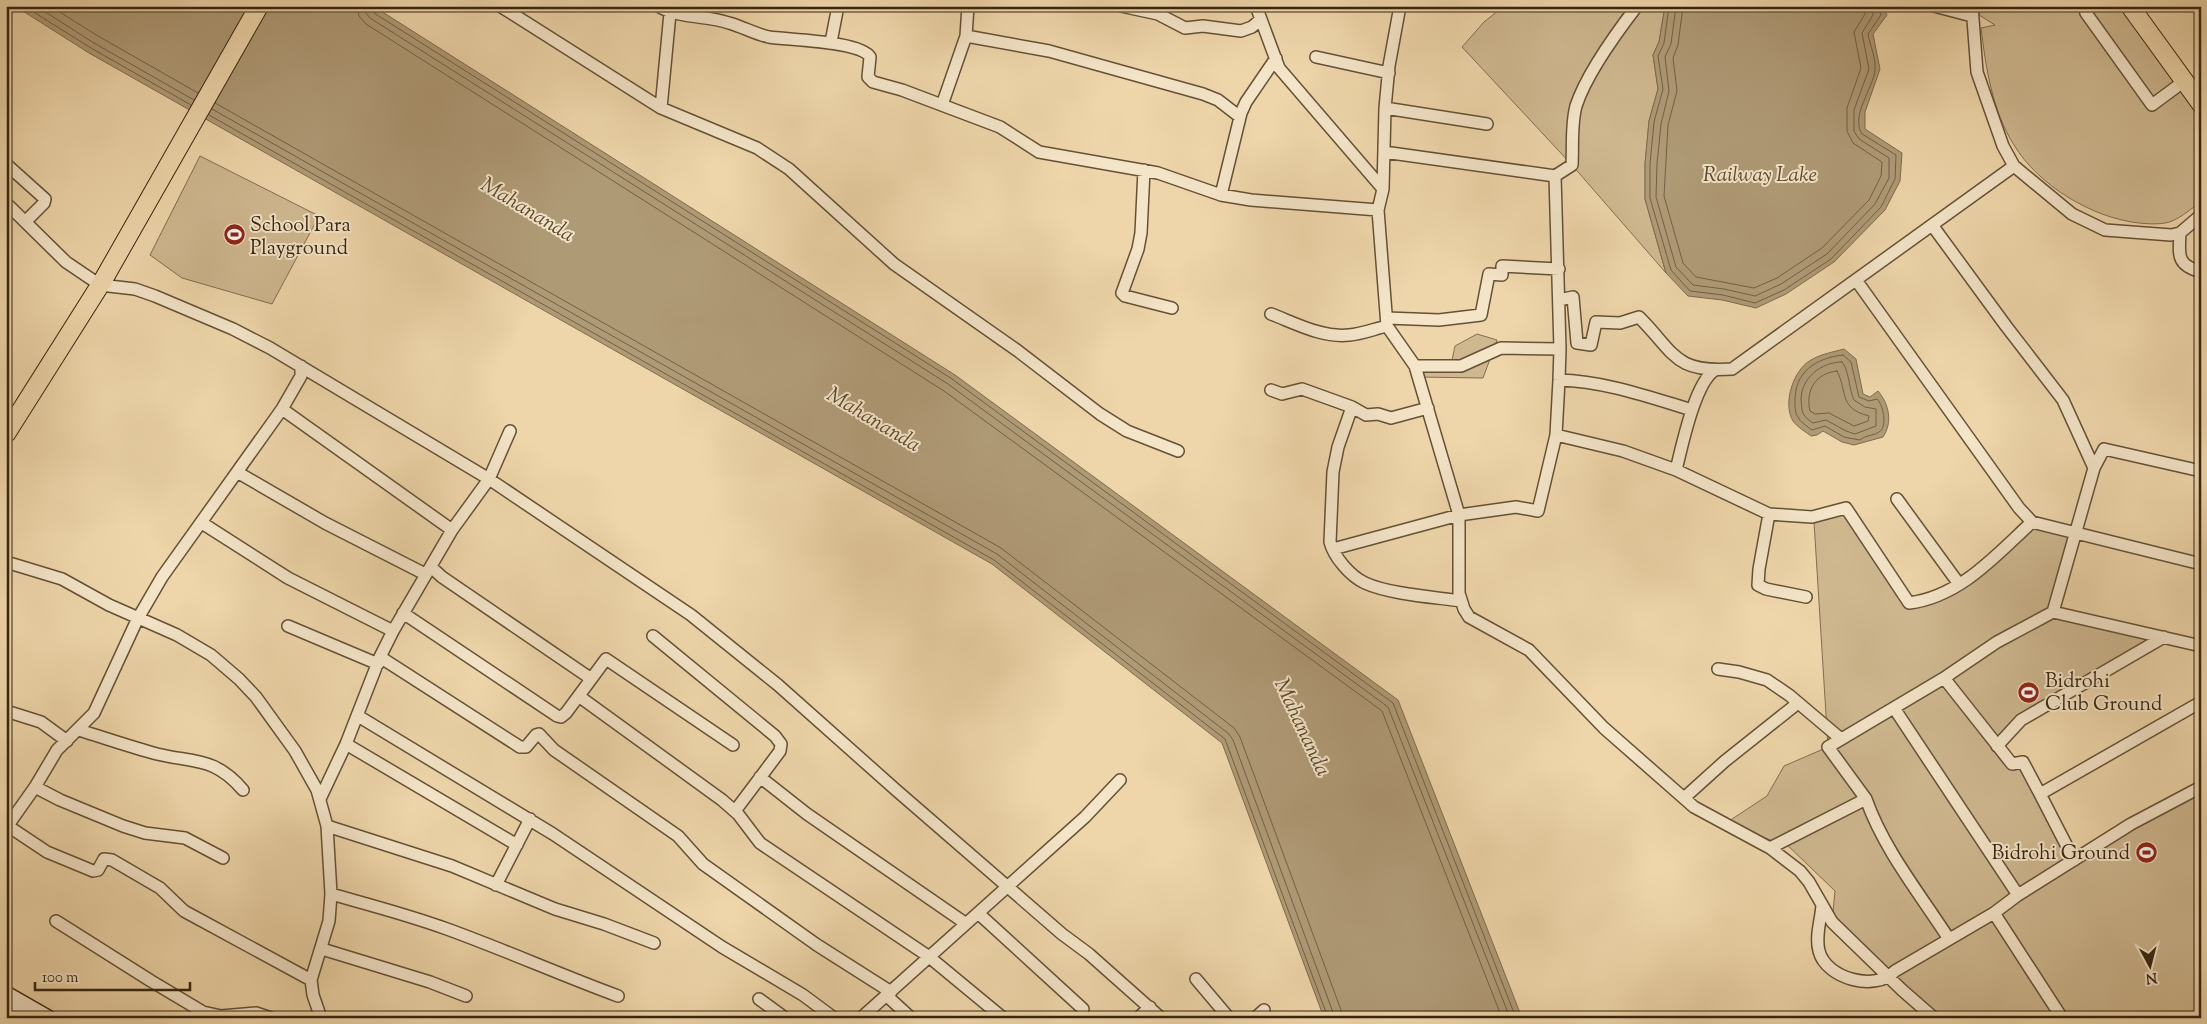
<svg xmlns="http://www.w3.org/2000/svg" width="2207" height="1024" font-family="'Sorts Mill Goudy',serif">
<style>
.green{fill:#cfb890;stroke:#826e50}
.water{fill:#af9a76;stroke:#7f6b4d}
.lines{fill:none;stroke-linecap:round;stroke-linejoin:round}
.shore{stroke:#726043;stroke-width:1}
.minor-casing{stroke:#645136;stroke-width:14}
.secondary-casing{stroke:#362510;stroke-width:18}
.primary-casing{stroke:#362510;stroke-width:20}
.minor{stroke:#f4e4c8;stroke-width:11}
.secondary{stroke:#f4e4c8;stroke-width:15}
.primary{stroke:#eed6aa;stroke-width:18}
.labels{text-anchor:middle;stroke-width:4;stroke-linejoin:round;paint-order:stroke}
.poi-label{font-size:20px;fill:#362510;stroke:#f4e4c8;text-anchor:start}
.water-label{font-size:21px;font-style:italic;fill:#5a482f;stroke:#f4e4c8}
</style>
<rect width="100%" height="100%" fill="#eed6aa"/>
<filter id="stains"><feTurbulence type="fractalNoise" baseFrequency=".004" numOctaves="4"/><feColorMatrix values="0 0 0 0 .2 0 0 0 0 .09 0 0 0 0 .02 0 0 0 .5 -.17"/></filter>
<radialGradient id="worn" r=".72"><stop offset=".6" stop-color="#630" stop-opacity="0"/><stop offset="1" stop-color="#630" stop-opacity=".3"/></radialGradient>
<path class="green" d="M 1504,6 L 1665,6 L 1659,42 L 1653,55 L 1658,89 L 1649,121 L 1645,164 L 1645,199 L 1666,273 L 1572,165 L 1462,47 L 1484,22 Z
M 1980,6 L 2121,6 L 2201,113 L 2201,202 C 2192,208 2182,217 2172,221 C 2163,225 2149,224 2139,223 C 2092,218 2038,185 2014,145 C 1992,110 1986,68 1981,28 L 1995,25 L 1979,15 Z
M 200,156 L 319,216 L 272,304 L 182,278 L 150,255 Z
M 1477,334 L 1497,340 L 1483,378 L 1418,377 L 1415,366 L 1452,360 L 1455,346 Z
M 1846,508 L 1915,602 C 1959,597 2000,551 2032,522 L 2071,532 L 2053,612 L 2153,638 L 2021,720 L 1998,746 L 2012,763 L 2023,762 L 2074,860 L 2018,895 L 1897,706 L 1894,707 L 2013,894 L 1994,909 L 1895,971 L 1891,976 L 2201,785 L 2201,1018 L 1935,1018 L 1889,977 L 1832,922 L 1835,891 L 1783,841 L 1851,806 L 1773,841 L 1726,823 L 1767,796 L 1784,766 L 1828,747 L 1814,522 Z"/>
<path class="water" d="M 15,6 L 373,6 L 955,375 L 1398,700 L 1522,1018 L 1324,1018 L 1222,743 L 992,564 L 89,53 Z
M 1665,6 L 1882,6 L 1887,15 L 1873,34 L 1880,69 L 1865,112 L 1865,129 L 1902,153 L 1900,181 L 1885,210 L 1834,262 L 1786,294 L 1756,308 L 1722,300 L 1688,296 L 1666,273 L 1645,199 L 1645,164 L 1649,121 L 1658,89 L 1653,55 L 1659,42 Z
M 1844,349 L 1856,359 L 1863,394 L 1870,397 L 1878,391 C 1889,404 1893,422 1883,437 L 1854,445 L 1842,442 L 1823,431 L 1817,435 L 1811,436 C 1806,432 1797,427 1793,421 C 1782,403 1794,369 1811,360 C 1821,354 1833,352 1844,349 Z"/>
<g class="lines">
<path class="shore" d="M 24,6 L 91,48 L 191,105
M 36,6 L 94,43 L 194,100
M 50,6 L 98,36 L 198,93
M 357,6 L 359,16 L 366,24 L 944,391 L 1382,711 L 1502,1018
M 365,6 L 366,13 L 370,18 L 948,384 L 1388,707 L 1510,1018
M 371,6 L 374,13 L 952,379 L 1393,703 L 1516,1018
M 1669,6 L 1664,43 L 1658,56 L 1663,89 L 1654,122 L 1650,164 L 1650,198 L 1671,270 L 1690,291 L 1723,295 L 1755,303 L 1784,290 L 1831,259 L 1881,207 L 1895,179 L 1896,155 L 1862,134 C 1850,115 1874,88 1875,69 C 1876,59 1870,45 1868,34 L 1881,15 L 1878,6
M 1676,6 L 1671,44 L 1665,57 L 1669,91 L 1661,124 L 1657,164 L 1656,197 L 1676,267 L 1693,285 L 1724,289 L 1755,296 L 1781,284 L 1827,254 L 1875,204 L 1889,178 L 1889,158 L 1859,139 L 1854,131 L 1854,110 L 1869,69 L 1862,33 L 1873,15 L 1872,6
M 1683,6 L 1678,45 L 1673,58 L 1677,91 L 1668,125 L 1664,196 L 1683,263 L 1696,277 L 1754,288 L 1777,278 L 1822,248 L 1869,200 L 1881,176 L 1882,162 L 1853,143 L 1847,131 L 1847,108 L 1861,68 L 1854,32 L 1865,14 L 1864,6
M 215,103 L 1001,548 L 1234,728 L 1240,737 L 1341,1010 L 1342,1018
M 212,109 L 997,554 L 1229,734 L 1233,740 L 1335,1018
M 209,115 L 994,560 L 1225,739 L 1328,1018
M 1843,355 L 1851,362 L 1859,397 L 1869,401 L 1877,399 C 1883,404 1888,427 1879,432 C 1873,436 1866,435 1860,440 L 1844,437 L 1825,426 L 1812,430 C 1808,427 1800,422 1798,417 C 1795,413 1795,407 1795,402 C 1794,372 1816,358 1843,355 Z
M 1842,362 C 1849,369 1849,390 1854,400 L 1865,407 L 1876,409 L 1876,426 L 1855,434 L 1846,431 L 1826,420 L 1813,423 C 1810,421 1806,418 1804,415 C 1801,411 1802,405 1801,400 C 1801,378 1821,362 1842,362 Z
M 1837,371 C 1848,392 1838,408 1869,416 L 1868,421 L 1854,426 L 1829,413 L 1815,414 L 1810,411 C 1805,390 1816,373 1837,371 Z"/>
<defs>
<path id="minor" d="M 500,6 L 661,108 L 757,148 L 789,169 L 894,264 L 1018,351 L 1100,414 L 1127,431 L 1178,451
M 658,6 C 680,19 706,15 729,23 C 743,27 755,34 769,37 C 788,40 861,41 870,57 L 868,77 L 873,82 L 902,90 L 1000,127 L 1039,152 L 1158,173 L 1221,195 L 1251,200 L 1378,210
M 1121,6 L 1158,14 L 1185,28 L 1203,26 L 1241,31 L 1252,27 L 1261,19
M 1256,6 L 1279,68 L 1383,189 L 1378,210 L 1387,326 L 1415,366 L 1459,515 L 1459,593 L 1464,609 L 1469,617 L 1529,650 L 1604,728 L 1694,807 L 1770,848 L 1800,871 L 1809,882 L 1832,922 L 1902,990 L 1934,1018
M 1934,6 L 1972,16
M 1972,6 L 1977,72 L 2003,146 L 2014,166 L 2072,214 L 2105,230 L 2171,235 L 2180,233 L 2201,215
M 2092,6 L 2086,13 L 2152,105 L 2183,82
M 966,36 L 1049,51 L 1203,94 L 1218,100 L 1240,117
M 831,42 L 838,6
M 1316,57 L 1389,73
M 942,105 L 966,36 L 968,6
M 661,108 L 670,13
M 1385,108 L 1487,124
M 1384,152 L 1555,176 L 1572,165 C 1573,146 1571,124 1576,106 C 1586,75 1617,32 1637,6
M 6,164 L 45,199 L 44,203 L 26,221
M 1144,170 L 1141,233 L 1138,249 L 1122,293 L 1125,296 L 1172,308
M 1383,189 L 1385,108 L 1389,66 L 1400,6
M 1221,195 L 1241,113 L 1246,102 L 1276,58
M 6,203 L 66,262 L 100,285 L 135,289 L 155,296 L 233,329 L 270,348 L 489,479 L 691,615 L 778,685 L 896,790 L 1062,934 L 1089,954 L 1161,1018
M 1932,225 L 2006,326 L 2063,400 L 2094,468 L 2053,612 L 1997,642 L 1944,678 L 2012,764 L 2023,762 L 2040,794
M 2180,233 C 2179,255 2176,265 2201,272
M 1856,280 L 2019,508 L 2032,522 L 2201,564
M 1559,300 L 1573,297 L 1577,343 L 1591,345 L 1596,322 L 1620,323 L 1639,317 C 1675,353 1674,373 1732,369 L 2014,166
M 1271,314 C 1295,323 1322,338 1349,335 C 1362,334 1374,329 1387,326
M 1387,318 L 1439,320 L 1481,315 L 1489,274 L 1502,275 L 1502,266 L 1559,269
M 1415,366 L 1461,366 L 1501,348 L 1560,349
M 1559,380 C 1604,381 1649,397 1692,410
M 1271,390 L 1282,394 L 1302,389 L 1352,407
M 1428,408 L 1391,418 L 1378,414 L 1366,415 L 1352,407 L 1338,447 L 1333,472 L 1330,542 C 1334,557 1350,576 1365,583 C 1389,594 1433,597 1461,601
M 282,409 L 452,530
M 1556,435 L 1623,451 L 1676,470 L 1769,514 L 1812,517 L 1846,508 L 1909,603 C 1960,597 1996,555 2032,522
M 2094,468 L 2104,449 L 2201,471
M 1676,470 C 1682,446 1695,382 1715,370
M 237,472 L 325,523 L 425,574
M 1897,499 L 1959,584
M 1769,514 L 1759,569 L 1758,585 L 1766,589 L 1806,597
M 202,523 L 288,578 L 393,631
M 1333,549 L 1459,515 L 1516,507 L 1538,511 L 1556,435 L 1559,380 L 1560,349 L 1555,176
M 6,562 L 62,579 L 109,605 L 177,635 L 211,655 L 239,679 L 256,697 L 295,751 L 317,790 L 327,826 L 331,894 L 329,921 L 311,980 L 313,995 L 321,1018
M 431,567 L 442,577 L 590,678
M 2053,612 L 2201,646
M 403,613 L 557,716 L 561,717 L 566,713 L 606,659 L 733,745
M 288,626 L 378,664
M 653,636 L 775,736 L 781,744 L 780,751 L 735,811
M 380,657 L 520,747 L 526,747 L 536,735 L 539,734 L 554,750 L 678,836 L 703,864 L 817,945 L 891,992
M 1718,669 L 1739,672 L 1767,680 L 1789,695 L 1841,739
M 580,697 L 722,800 L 738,814 L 760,843 L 928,956 L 1003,1018
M 1894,708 L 2018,895
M 6,711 L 41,722 L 67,741
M 358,716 L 553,834 L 722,947 L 803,995 L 834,1018
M 79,730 C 105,738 131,747 157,754 C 195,763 215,757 243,790
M 346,744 L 517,845
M 1997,746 L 2021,720 L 2164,637
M 760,777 L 807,814 L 965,923
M 35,787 L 60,800 L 123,826 L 145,833 L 185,838 L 223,858
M 1684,798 L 1725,761 L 1798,703
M 320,799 L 346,744 L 380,657 L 393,631 L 452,530 L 489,479 L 510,431
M 1866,799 C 1884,850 1920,894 1949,939
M 8,826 L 47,852 L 93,871 L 98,870 L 104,859 L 112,860 L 160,888 L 184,911 L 311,980
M 327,826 L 452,866 L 555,909 L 604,924 L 654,943
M 6,828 L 35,787 L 57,750 L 94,713 L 137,620 L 162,577 L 282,409 L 301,376 L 301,366
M 1770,848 L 1866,799 L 1828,747 L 1944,678
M 2074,860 L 2040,794 L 2201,702
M 496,885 L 530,819
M 331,894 C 370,905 409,915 447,929 C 505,950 561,975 618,996
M 1822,905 C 1821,920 1815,936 1819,951 C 1826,979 1876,992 1895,971 L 1994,913 L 2018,895 L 2131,824 L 2201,787
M 978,913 L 1083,1009
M 1994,913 L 2062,1018
M 56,921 L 151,981 L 203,1012 L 221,1016 L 256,1013 L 271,1018
M 322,949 L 430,982 L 466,996
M 1196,979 L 1229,1018
M 887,996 L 911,1018
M 759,999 L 785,1018
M 861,1018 L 1085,817 L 1120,780
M 1138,1018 L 1150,1007
M 1255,1018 L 1264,1010"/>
<path id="secondary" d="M 6,994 L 48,1018
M 6,1006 L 25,1018"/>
<path id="primary" d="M 2130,6 L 2201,104
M 6,434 L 102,282 L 259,6"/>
</defs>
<use href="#minor" class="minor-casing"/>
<use href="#secondary" class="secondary-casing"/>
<use href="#primary" class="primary-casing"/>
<use href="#minor" class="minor"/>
<use href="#secondary" class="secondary"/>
<use href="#primary" class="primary"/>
</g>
<defs>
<symbol id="stadium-disc" viewBox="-11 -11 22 22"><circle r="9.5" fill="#8f2418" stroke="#f4e4c8"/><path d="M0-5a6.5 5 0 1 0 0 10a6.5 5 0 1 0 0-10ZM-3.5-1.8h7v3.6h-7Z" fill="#fff"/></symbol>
</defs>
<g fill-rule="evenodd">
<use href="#stadium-disc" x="222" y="222" width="25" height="25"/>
<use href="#stadium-disc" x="2016" y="680" width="25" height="25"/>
<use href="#stadium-disc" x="2134" y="840" width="25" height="25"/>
</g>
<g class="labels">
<g class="poi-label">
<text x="250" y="231">School Para<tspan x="250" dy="23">Playground</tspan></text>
<text x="2045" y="687">Bidrohi<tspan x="2045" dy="23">Club Ground</tspan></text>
<text x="2130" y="859" text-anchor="end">Bidrohi Ground</text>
</g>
<g class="water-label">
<text x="1760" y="181">Railway Lake</text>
<text transform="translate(528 209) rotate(31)" y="7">Mahananda</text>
<text transform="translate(874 419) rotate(31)" y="7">Mahananda</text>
<text transform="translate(1303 727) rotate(65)" y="7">Mahananda</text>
</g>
</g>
<rect width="2207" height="1024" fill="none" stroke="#eed6aa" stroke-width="25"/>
<rect x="8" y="8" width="2192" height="1009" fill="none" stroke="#362510" stroke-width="2.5"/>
<rect x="12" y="12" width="2182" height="999" fill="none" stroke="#362510"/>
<g transform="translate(2150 966) rotate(173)" stroke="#f4e4c8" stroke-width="4" paint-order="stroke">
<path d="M0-4L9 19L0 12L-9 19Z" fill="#362510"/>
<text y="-8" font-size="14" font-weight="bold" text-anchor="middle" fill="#362510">N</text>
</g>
<path d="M35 982v8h155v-8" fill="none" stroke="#362510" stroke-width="2.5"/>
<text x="42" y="982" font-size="15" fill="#362510" stroke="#f4e4c8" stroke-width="4" paint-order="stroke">100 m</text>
<rect width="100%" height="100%" filter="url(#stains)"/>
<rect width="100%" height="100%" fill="url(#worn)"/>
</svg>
